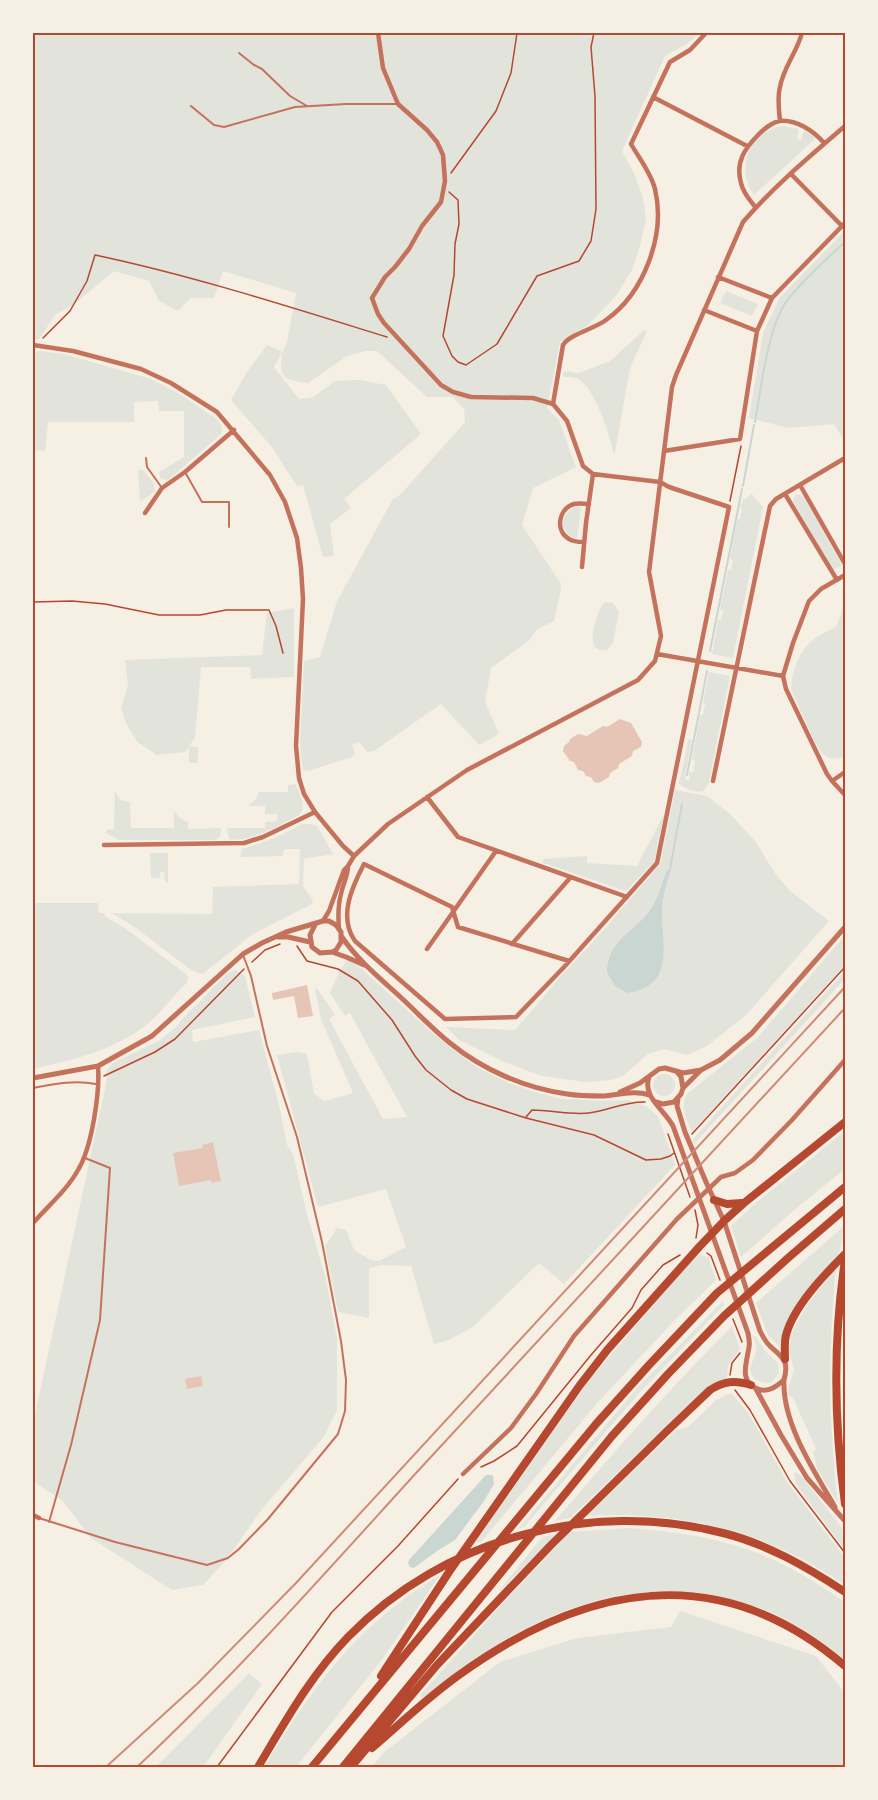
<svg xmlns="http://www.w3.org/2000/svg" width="878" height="1800" font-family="'Varela Round',sans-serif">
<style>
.green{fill:#e2e4dc}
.water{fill:#c9d6d2}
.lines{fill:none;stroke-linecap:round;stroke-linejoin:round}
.stream{stroke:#c9d6d2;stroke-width:2}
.building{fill:#e6c5b7}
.path{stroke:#b5482f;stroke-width:1.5}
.service{stroke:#c5725c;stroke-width:2}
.minor{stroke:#c5725c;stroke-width:4.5}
.tertiary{stroke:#c5725c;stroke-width:5}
.motorway{stroke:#b5482f;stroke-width:8}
.rail{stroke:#cf8b77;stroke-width:2}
.neatline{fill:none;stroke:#b5482f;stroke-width:2}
</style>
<rect width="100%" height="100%" fill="#f6efe4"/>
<path class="green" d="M 33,33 L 700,33 L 687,44 L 665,56 L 622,151 L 634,173 L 643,198 L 646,219 L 640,246 L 632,270 L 616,296 L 587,326 L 560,342 L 547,408 L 559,420 L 576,467 L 533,488 L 522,525 L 561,584 L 561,589 L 554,621 L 536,630 L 530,640 L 491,668 L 485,702 L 499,734 L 479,745 L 441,704 L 374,751 L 367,752 L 359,742 L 352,744 L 355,753 L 352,757 L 308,771 L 303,770 L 302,765 L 300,740 L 304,661 L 320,657 L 337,601 L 393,499 L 400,495 L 465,422 L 464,409 L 453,397 L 427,397 L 377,351 L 366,351 L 347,356 L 308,383 C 282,380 279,377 282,352 L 274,367 L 299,399 L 313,397 L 335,381 L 359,380 L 386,385 L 421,434 L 344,499 L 351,508 L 330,524 L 334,556 L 323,557 L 303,485 L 297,486 L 271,446 L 231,400 L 247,372 L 267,345 L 283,352 L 287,342 L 296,293 L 223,271 L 214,298 L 191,298 L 178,311 L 159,301 L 149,281 L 114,271 L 73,305 L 56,314 L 39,339 L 33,339 Z
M 783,126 L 799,129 L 797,139 L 801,140 L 804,130 L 816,138 L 754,195 C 734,168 750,130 783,126 Z
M 845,231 L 845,442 L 834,424 L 788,428 L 749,418 L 763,333 L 780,297 Z
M 726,291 L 758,304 L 752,316 L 720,303 Z
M 644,330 L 647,331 L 630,368 L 615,453 L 613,453 C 611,436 594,387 578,379 C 574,377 567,377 563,377 L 564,371 L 579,373 L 610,361 Z
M 40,351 L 64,354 L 151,379 L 178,393 L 217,419 C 221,424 223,428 221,434 L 168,480 L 161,479 L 159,472 L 184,457 L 184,411 L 159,411 L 158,401 L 134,402 L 134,422 L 48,422 L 45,451 L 33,450 L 33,358 L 36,352 Z
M 142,469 L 154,483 L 155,491 L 140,502 L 138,471 Z
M 752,494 L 763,507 L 733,658 L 712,654 L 718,620 L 721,620 L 723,610 L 720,609 L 728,570 L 731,570 L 733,560 L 730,559 L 737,519 L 740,519 L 742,509 L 740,508 L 743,500 Z
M 799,494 L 804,497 L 842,565 L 833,570 L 793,502 L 795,495 Z
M 575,507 L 581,507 L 577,539 C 558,532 559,516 575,507 Z
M 605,602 L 613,603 L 619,612 L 613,643 L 607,650 L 599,650 C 596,648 594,647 593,642 C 591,633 598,608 605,602 Z
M 845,603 L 845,756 C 837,760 830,760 823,754 C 816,748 796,700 791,689 C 792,668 801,646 819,636 C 825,632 831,630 836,627 Z
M 294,608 L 294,677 L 251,679 L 250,667 L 201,667 L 195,738 L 189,746 L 198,747 L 198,763 L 189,763 L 189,747 L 185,752 L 157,755 L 137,742 L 126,723 L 121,708 L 128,685 L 125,660 L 262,655 L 267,613 Z
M 709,672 L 730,676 L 709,782 C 707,785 706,789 703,791 C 696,794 683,787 678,783 L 681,776 L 688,739 L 692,740 L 685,777 L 686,780 L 690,780 L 689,772 L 693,772 L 695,761 L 692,760 L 700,715 L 703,715 L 705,704 L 703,703 Z
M 296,784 C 299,795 308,806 299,815 C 284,824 246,844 229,839 L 227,828 L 265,828 L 265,822 L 277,821 L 277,814 L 265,814 L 265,806 L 248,806 L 257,798 L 259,792 L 288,792 L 288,785 Z
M 675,790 L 707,796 L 729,813 L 756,842 L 774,872 L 790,891 L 829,921 L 746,1015 L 707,1046 L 687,1055 L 664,1049 L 648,1054 L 623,1076 L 611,1080 L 586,1082 L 541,1076 L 502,1061 L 459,1040 L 446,1027 L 515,1030 L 561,976 L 601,933 L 660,864 Z
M 115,791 L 120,800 L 130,802 L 131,828 L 174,828 L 174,811 L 180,818 L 188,822 L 188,829 L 221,828 L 220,837 L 216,840 L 119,840 L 106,833 L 106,830 L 114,829 Z
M 664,814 L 654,862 L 626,891 L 543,863 L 543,859 L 587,856 L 587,863 L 637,866 Z
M 302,824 L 310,824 L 317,826 L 333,854 L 304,859 L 303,886 L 313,900 L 312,904 L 253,934 L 204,973 L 200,974 L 191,970 L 136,928 L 112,913 L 212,914 L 213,887 L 299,884 L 300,849 L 284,849 L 283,856 L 240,857 L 242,849 L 277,837 Z
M 150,853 L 168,853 L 168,883 L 165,881 L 164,872 L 160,872 L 160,878 L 151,878 Z
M 33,903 L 98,903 L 99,913 L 104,913 L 106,917 L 129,931 L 186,974 L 188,977 L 187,983 C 172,996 161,1014 145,1026 C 112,1051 73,1060 33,1069 Z
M 845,935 L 845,965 L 692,1132 C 687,1119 679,1107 687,1094 L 758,1037 Z
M 347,960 L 362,969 L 430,1031 L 452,1049 L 478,1068 L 509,1083 L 538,1093 L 563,1099 L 604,1101 L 628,1100 L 646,1106 L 658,1116 L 675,1165 L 564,1284 L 539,1263 L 473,1327 L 449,1340 L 434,1344 L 411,1266 L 381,1265 L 369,1268 L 369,1318 L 338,1312 L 325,1246 L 337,1228 L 346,1230 L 354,1250 L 371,1260 L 379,1261 L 406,1247 L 386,1189 L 318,1207 L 277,1055 L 298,1052 L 307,1054 L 314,1094 L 325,1101 L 353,1093 L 321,1019 L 315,990 L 317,988 L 335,1015 L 329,1019 L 383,1119 L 407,1117 L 350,1013 L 345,1016 L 330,993 L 339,972 Z
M 235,970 L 245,976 L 255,1017 L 192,1030 L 193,1042 L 259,1030 L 279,1105 L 287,1145 L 293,1154 L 307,1214 L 326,1280 L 337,1338 L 337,1410 L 323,1438 L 262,1509 L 226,1560 L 203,1585 L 172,1590 L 91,1538 L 63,1501 L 33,1481 L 33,1424 L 106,1084 L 107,1070 L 113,1063 L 160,1040 L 176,1027 L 185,1016 L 227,974 Z
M 845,971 L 845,979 L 694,1144 L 693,1139 Z
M653 1085a11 11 0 1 1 22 0a11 11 0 1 1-22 0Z
M 845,1131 L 845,1169 L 799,1206 L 741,1257 L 731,1226 L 752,1206 Z
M 844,1226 C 842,1234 842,1246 839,1253 C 835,1261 826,1268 820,1274 C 802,1294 783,1320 780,1347 L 768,1335 L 756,1303 Z
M 701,1254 L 709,1259 L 716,1280 L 675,1320 L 599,1401 L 482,1541 L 474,1544 L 590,1379 L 689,1264 Z
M 836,1268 C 828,1349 828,1422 838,1503 L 817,1469 L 813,1451 L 816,1449 L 793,1398 L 787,1394 L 794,1369 L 789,1352 L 791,1334 L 807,1305 Z
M 723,1301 L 724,1305 L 641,1391 L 524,1527 L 518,1529 L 636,1389 Z
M 732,1326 L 740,1349 L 728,1366 L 727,1378 L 703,1391 L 570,1518 L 555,1521 C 612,1454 670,1388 732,1326 Z
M 753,1336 L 755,1336 L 767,1353 L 778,1363 L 779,1373 L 772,1382 C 760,1385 747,1378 751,1365 C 753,1360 755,1356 756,1351 C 756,1346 755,1341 753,1336 Z
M 731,1393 L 749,1414 L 787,1482 L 845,1558 L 845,1585 C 767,1531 680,1510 586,1516 L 675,1431 L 688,1427 L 716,1400 Z
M 796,1472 L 803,1478 L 842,1528 L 845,1550 L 796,1484 L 794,1474 Z
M 630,1528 C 685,1532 741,1541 790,1568 C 809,1578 827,1590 845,1602 L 845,1660 C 827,1645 809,1632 789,1621 C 771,1611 752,1605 733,1600 C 654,1580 583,1597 513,1635 C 481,1653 451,1676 422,1698 L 420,1695 L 501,1605 L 570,1532 Z
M 556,1534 L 500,1591 L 499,1591 L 542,1537 Z
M 440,1575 L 381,1661 L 296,1767 L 264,1767 C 314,1685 356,1625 440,1575 Z
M 680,1611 L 816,1656 L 845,1693 L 845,1767 L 372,1767 L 383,1753 L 500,1662 L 577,1638 L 671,1627 Z
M 249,1673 L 262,1684 L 203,1767 L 156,1767 Z"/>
<path class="water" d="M 667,870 L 671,870 C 665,886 661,902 662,920 C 664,952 671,986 628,993 L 615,986 L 607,972 C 608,939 634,933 651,909 C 659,897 662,882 667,870 Z
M 486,1475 L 491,1475 L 493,1476 L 494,1484 L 484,1501 L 455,1540 L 437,1551 L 414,1568 L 410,1567 L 408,1563 L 409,1560 Z"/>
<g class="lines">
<path class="stream" d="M 755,422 C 761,389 767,333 784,305 C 797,285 827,259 845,242
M 743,486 L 754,425
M 710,651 L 742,489
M 687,775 L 707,671
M 670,869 L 682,804"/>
</g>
<path class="building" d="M 620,719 L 631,723 L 642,742 L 641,747 L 633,751 L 632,756 L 619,764 L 618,768 L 610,773 L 609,777 L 599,783 L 594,782 L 591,777 L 586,776 L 583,771 L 578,770 L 574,762 L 570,761 L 563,751 L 564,746 L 569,742 L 570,739 L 578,734 L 587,736 L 603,726 L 607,727 Z
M 307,985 L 313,1016 L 298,1018 L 294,996 L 273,1000 L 272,993 Z
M 213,1142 L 221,1181 L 212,1183 L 211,1180 L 179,1186 L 173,1153 L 203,1148 L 202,1145 Z
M 201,1376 L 203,1386 L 187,1389 L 185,1379 Z"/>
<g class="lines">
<path class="path" d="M 451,173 L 496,111 L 511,73 L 517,33
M 449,192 L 458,200 L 459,224 L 455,244 L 454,275 L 443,336 L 452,356 L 458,362 L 466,365 L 497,344 L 537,276 L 579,261 L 591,241 L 596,209 L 595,96 L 591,47 L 594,33
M 43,338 L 70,311 L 87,281 L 95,255 C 194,276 290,307 387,337
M 730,501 L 741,446
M 33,602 L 72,601 L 105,604 L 159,615 L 200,615 L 226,610 L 269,610 L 276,626 L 283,653
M 297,946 L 307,961 L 338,969 L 358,981 L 392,1020 L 415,1056 L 426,1070 L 451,1090 L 467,1099 L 526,1118 L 594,1135 L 646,1160 L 661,1159 L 670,1156 L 674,1153
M 252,962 L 265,950 L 280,944
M 104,1076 L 155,1052 L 175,1039 L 244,969
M 526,1117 L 532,1110 C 551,1110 569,1115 589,1113 C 607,1111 626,1101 645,1102
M 668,1134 L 690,1197
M 692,1134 L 845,967
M 695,1210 L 698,1225 L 696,1238
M 707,1253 L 711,1256 L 720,1280
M 733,1319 L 742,1342
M 730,1375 L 732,1363 L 740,1353
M 735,1390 L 750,1410 L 790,1481 L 845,1553
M 481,1467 L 494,1461 L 517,1446 L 591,1355 L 632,1308 L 641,1290 L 663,1265 L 680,1255
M 217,1767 L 332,1612 L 398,1546 L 458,1479"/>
<path class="service" d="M 239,53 L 254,65 L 262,69 L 290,96 L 307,106
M 191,106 L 214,125 L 224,127 L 295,107 L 346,104 L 397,104
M 146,458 L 147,467 L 162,488
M 185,472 L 202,502 L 229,502 L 229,527
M 33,1088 C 55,1084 74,1080 96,1084
M 39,1518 L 115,1542 L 207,1565 L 228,1558 L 239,1549 L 268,1519 L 338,1434 L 345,1411 L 346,1380 L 341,1341 L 322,1242 L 297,1137 L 267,1046 L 251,976 L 243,955
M 49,1522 L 71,1445 L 100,1320 L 110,1168 L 85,1158"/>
<path class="minor" d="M 378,33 L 383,68 L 398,104 L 427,130 L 437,142 L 443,155 L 445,181 L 441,202 L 422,226 L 409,249 L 395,267 L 385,277 L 372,298 L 378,314 L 384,323 L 441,385 L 453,392 L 471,397 L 533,398 L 553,404 L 567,421 L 583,466 L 593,474 L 660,482 L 669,487 L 729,507 L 657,863 L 565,966 L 516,1017 L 445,1019 L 355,941 C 338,917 352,887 364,864 L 452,907 L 458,927 L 569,961
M 653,97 L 747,146
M 780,121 C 779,110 777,98 780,87 C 783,68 797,52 802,33
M 791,174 L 842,226
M 755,207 C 750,200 743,193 741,183 C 735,162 745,148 759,134 C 765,128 772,123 779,121 C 796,119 814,131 824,143
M 718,277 L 772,298
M 704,310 L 757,331
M 33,345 L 73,351 L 141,369 L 171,383 L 217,412 L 270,475 L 285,502 L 297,538 L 301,568 L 303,599 L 296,746 L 299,778 L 304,794 L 315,812 L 343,846 L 354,856
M 553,404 L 563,345 C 570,334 594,329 606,320 C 644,293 666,235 655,189 C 651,173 639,158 631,144 L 670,62 L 690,50 L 706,33
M 664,451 L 740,439 L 757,331 L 772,298 L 845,223
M 800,485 L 845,564
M 785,494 L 837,580
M 145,513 L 162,488 L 185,472 L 234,430
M 584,542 C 580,542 573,542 569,539 C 555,531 558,509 574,504 C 579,503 584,504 589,504
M 582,567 L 586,523 L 593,474
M 845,575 L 821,589 L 809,601 L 793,643 L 783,676 L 786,689 L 827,774 L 832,781 L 845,795
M 657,654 L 783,676
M 713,781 L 770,506 L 776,499 L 845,458
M 832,781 L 845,772
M 427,797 L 458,837 L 627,897
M 104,845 L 244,843 L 263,837 L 315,812
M 323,921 L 329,911 L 344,870 L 348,866 L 354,856 L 388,824 L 467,770 L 638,680 L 655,661 L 661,636 L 649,572 L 672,387 L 676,375 L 743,222 C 773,187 810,156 845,126
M 339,929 C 338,917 338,905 341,894 C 343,884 348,876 348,866
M 512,944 L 570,878
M 427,949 L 496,851
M 33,1223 C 48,1206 67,1190 78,1170 C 92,1147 100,1092 98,1066
M 463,1474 L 511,1428 L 536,1394 L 574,1336 L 677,1219 L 721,1177 L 735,1173 L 753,1160 L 792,1120 L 845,1060
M 33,1515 L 39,1518"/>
<path class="tertiary" d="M 278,937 L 288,937 L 310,942
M 342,937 C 356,958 377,976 396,993 C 414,1009 431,1028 450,1043 C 483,1070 525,1088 567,1094 C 579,1096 591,1096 604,1096 C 618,1095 635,1090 649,1095
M 332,952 L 346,957 L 364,965
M 677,1072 L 681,1077 L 683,1088
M 649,1077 C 642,1097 664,1109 673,1126 L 748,1333 C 749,1338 750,1343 749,1347 C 747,1362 738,1382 758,1389 C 769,1393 777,1386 784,1380 C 789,1361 784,1359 771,1347 C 766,1343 763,1337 760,1331 L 724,1221 L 706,1182 L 685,1132 L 677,1106 L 678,1098
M 33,1078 L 98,1066 L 152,1036 L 243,954 L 262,943 L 286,932 L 323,921 L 329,921 L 336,925 L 341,932 L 341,942 L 336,950 L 332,952 L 320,953 L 312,947 L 310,935 L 315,925
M 620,1092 L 640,1083 L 659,1069 L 665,1068 L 683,1073 L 701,1070
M 657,1102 L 663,1104 L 674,1102 L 681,1094 L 683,1088 L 701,1070 L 720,1060 L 752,1033 L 845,927
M 784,1380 C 782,1423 814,1471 835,1507
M 756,1389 L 781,1435 L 807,1478 L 845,1521"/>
<path class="motorway" d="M 714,1200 L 727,1204 L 742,1203
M 845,1260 C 833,1340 834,1423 845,1504
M 785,1359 C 785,1351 784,1343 786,1335 C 794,1306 824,1275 845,1254
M 381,1676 L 449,1572 L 580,1385 L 608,1349 L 700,1246 L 724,1221 L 744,1203 L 845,1122
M 372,1748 C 400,1724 428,1697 459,1675 C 585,1584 719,1558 845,1666
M 258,1767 C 285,1722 311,1675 348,1637 C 444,1538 590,1499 723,1533 C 767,1544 807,1567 845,1592
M 312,1767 L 596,1424 L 649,1365 L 717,1293 L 845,1187
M 343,1767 L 612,1436 L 668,1374 L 724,1316 L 788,1258 L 845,1209
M 351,1767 L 437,1665 L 551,1545 L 666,1432 L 710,1390 C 724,1381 735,1380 751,1385"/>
<path class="rail" d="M 106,1767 L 198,1683 L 296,1583 L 845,987
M 137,1767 C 236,1674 326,1572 417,1472 C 559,1317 703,1163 845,1008"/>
</g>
<rect width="878" height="1800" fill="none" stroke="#f6efe4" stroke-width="69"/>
<rect x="34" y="34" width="810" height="1732" class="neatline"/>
</svg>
